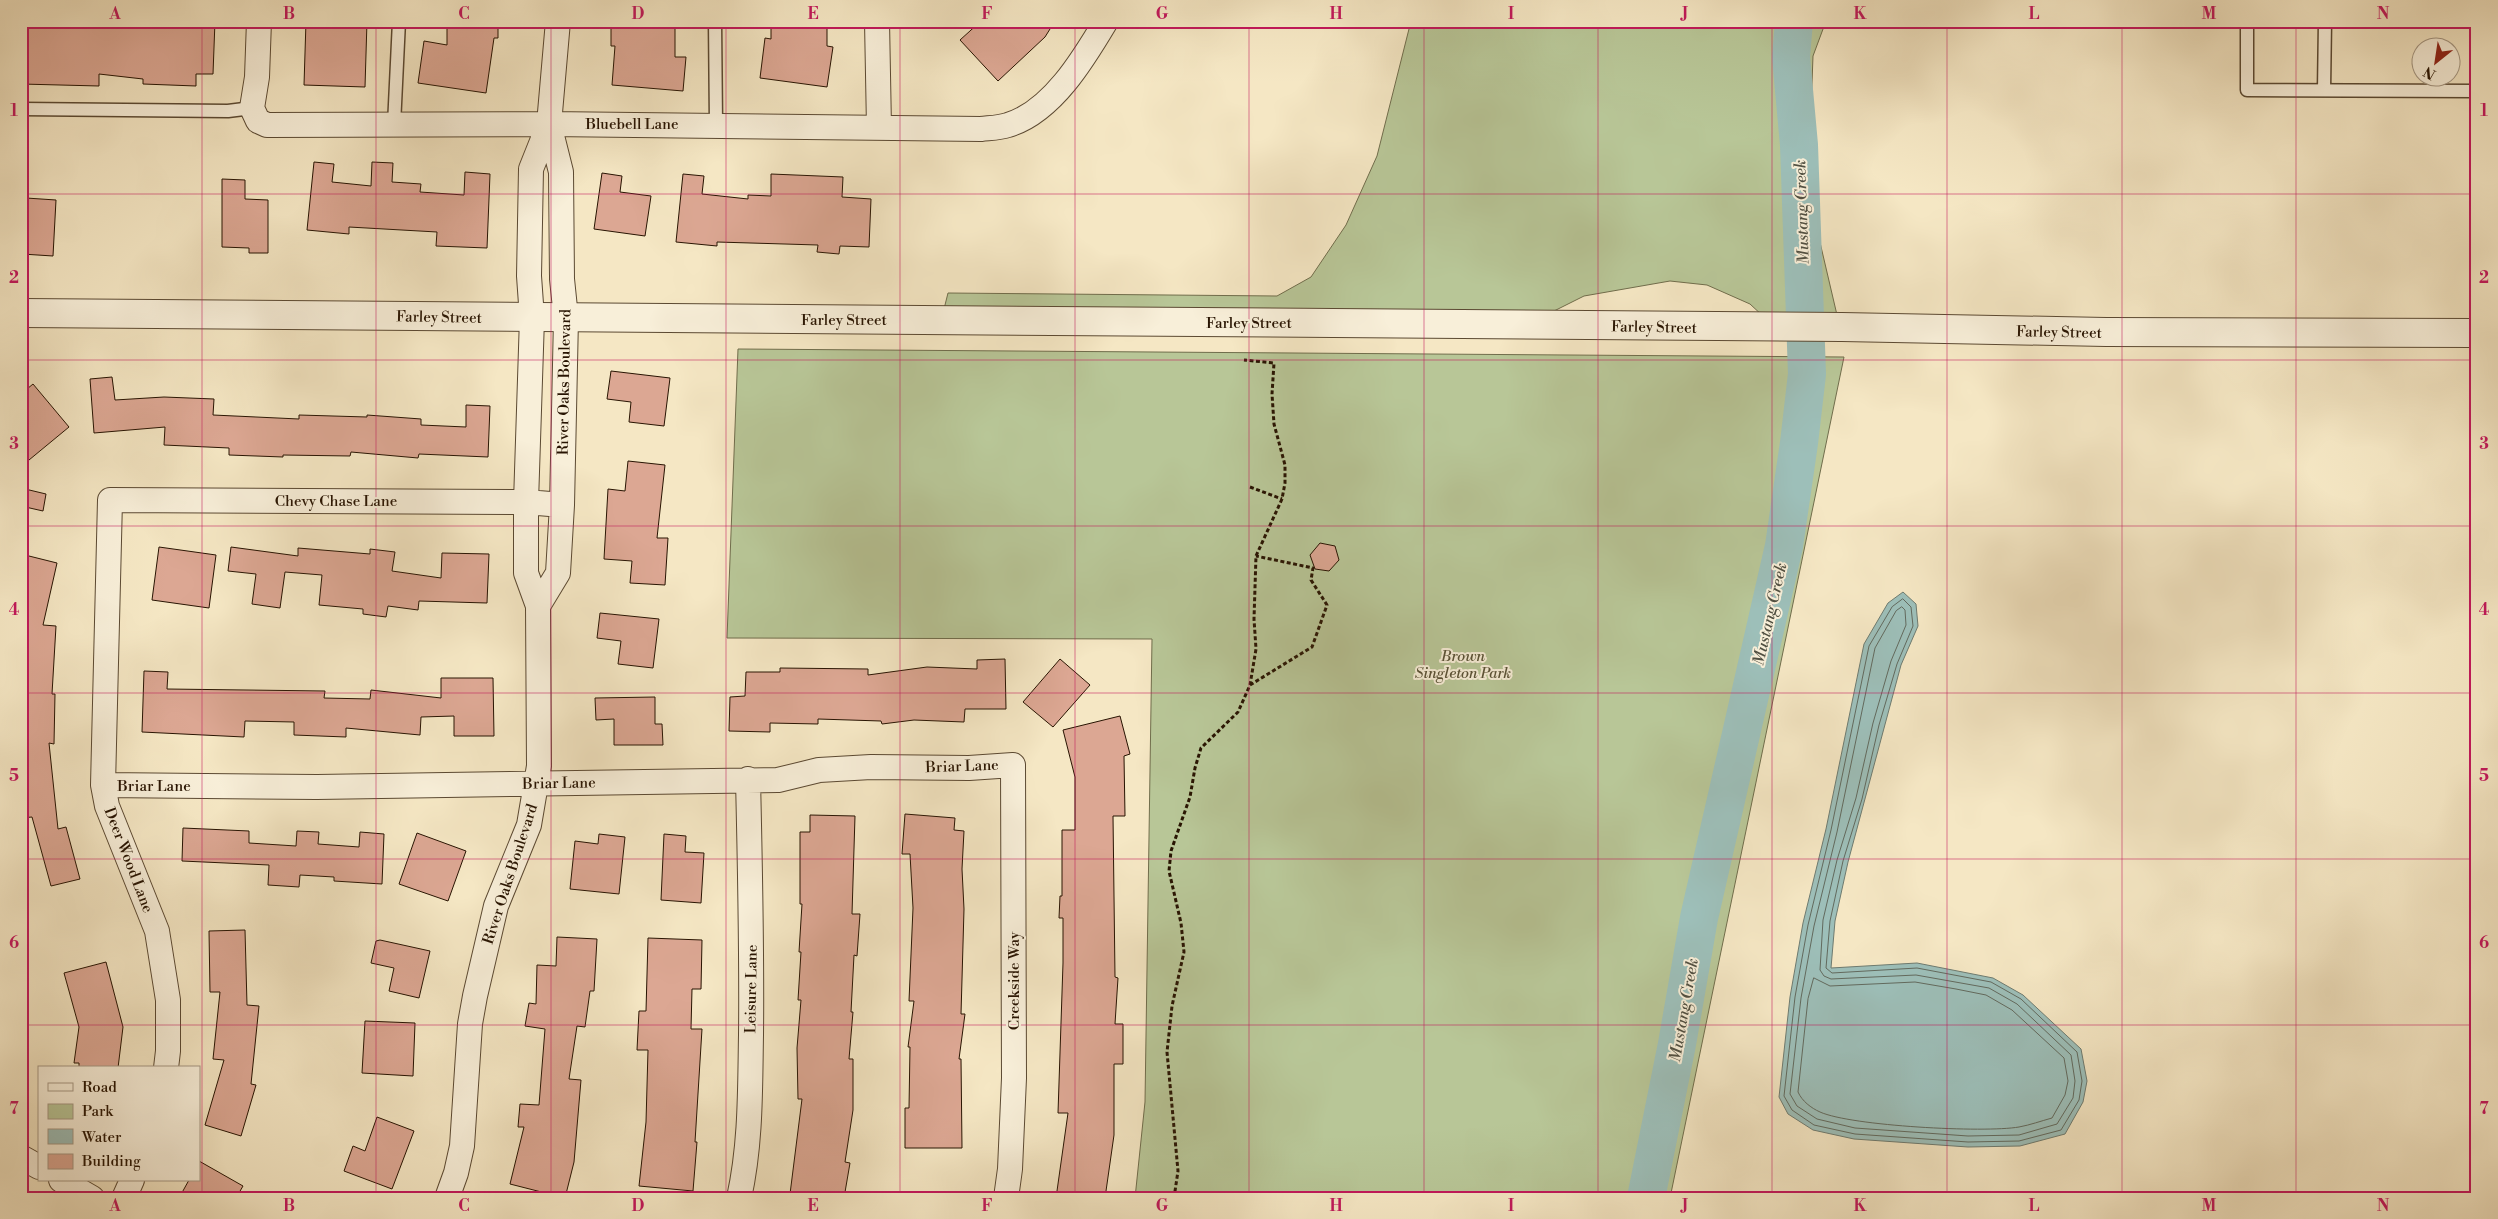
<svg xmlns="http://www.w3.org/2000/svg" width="2498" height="1219" font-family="'Libre Bodoni',serif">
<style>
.green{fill:#b8c697;stroke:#706d4c}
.water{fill:#9dbfb9;stroke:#6e7b70}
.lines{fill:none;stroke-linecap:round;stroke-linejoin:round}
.shore{stroke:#626a5e;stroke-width:1}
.river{stroke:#9dbfb9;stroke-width:38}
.building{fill:#dca793;stroke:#281402}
.service-casing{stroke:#5b4932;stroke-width:15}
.minor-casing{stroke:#5b4932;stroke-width:26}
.tertiary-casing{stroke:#5b4932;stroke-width:30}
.path{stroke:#281402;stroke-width:3;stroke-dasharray:4 2.5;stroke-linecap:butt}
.service{stroke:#f8efd9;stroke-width:12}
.minor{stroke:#f8efd9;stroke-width:24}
.tertiary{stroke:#f8efd9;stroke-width:28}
.grid{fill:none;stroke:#c2185b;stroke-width:1;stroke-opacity:0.55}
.labels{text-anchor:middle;stroke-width:4;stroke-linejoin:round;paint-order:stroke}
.street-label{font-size:15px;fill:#281402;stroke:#f8efd9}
.park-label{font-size:15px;font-style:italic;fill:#5a5236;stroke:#f8efd9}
.water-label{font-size:16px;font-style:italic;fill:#515042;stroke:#f8efd9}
.neatline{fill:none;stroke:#c2185b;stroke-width:2}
.grid-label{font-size:16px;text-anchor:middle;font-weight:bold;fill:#c2185b}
</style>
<rect width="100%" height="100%" fill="#f5e7c4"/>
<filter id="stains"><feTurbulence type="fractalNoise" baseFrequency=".004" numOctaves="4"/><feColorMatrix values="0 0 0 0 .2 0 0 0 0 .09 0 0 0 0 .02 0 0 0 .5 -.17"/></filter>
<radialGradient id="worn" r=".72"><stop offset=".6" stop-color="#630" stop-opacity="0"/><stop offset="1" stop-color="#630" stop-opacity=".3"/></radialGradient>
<path class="green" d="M 1411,21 L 1826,21 L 1813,56 L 1811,110 L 1792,153 L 1815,221 L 1837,315 L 1799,311 L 1764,317 L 1750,304 L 1707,285 L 1670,281 L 1584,296 L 1542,317 L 944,309 L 948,293 L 1277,296 L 1311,277 L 1346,225 L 1377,156 Z
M 738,349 L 1844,357 L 1670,1198 L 1135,1198 L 1145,1102 L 1152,639 L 727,638 Z"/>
<path class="water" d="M 1903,592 L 1916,604 L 1918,626 L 1901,665 L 1848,862 L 1835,921 L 1831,968 L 1917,963 L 1993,978 L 2023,995 L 2081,1049 L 2087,1081 L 2083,1102 L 2065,1134 L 2020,1146 L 1968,1147 L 1854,1139 L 1813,1130 L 1788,1114 L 1779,1097 L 1790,997 L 1803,923 L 1826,829 L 1864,644 L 1888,603 Z"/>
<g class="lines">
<path class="shore" d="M 1903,599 L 1911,607 L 1913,626 L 1897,664 L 1879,725 L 1862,799 L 1843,861 L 1830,921 L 1826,968 L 1832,973 L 1917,968 L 1991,982 L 2021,999 L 2077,1052 L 2082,1081 L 2079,1100 L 2061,1130 L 2019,1141 L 1968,1142 L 1855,1134 L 1814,1125 L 1792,1110 L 1784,1096 L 1795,997 L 1808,925 L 1831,830 L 1869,646 L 1892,607 Z
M 1902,607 L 1905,610 L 1906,625 L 1891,661 L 1873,723 L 1856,798 L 1837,860 L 1823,920 L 1820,970 L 1824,976 L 1831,979 L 1916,975 L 1989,988 L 2017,1004 L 2071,1055 L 2075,1081 L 2073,1098 L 2057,1124 L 2019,1135 L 1968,1136 L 1855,1128 L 1817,1119 L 1797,1106 L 1790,1094 L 1801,998 L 1814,926 L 1837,832 L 1875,648 L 1896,611 Z
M 1814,978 L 1830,986 L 1915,982 L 1956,989 L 1986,995 L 2012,1010 L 2064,1058 L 2068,1081 L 2065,1095 L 2052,1118 C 2041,1121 2030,1125 2019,1127 C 1984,1133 1851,1126 1820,1112 C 1811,1108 1802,1101 1798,1092 L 1808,999 Z"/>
<path class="river" d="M 1646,1198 L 1677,1044 L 1699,918 L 1784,546 L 1799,443 L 1807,374 L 1799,145 L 1791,57 L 1794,21"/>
</g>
<path class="building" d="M 21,21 L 215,21 L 213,74 L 196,74 L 196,86 L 143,84 L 143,79 L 99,74 L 99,86 L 21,84 Z
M 306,21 L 367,21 L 365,87 L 304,85 Z
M 447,21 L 498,21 L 498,38 L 494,38 L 486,93 L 418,83 L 424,41 L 447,45 Z
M 611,21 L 675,21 L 675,57 L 686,57 L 683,91 L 612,85 L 615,46 L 611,46 Z
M 771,21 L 827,21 L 827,46 L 833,47 L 827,87 L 760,78 L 765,38 L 771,39 Z
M 981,21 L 1055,21 L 1045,37 L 998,81 L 960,40 Z
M 314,162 L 334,164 L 332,182 L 371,186 L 372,162 L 393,163 L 392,182 L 421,184 L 420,192 L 464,195 L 465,172 L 490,174 L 487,248 L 436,246 L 437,232 L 349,227 L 349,234 L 307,230 Z
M 602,173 L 622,176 L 620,192 L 651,196 L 645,236 L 594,229 Z
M 683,174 L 704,176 L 702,194 L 748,199 L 748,195 L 771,196 L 771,174 L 843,177 L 842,197 L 871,199 L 869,247 L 840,246 L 839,254 L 817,252 L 818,245 L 717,242 L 717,246 L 676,242 Z
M 222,179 L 245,180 L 245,199 L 268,200 L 268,253 L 249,253 L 249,248 L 222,247 Z
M 26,198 L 56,200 L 53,256 L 22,254 Z
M 611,371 L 670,378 L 664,426 L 629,422 L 631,402 L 607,399 Z
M 112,377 L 115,400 L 164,397 L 214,399 L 213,415 L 299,419 L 299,415 L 367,417 L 367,415 L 421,419 L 421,425 L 466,427 L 466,405 L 490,406 L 488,457 L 419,454 L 418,458 L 351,452 L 350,456 L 283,455 L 283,457 L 229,455 L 229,448 L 164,445 L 165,427 L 94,433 L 90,379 Z
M 33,384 L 69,427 L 29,460 L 21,451 L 21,394 Z
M 628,461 L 665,465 L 657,538 L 668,538 L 665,585 L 630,583 L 632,561 L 604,559 L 608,489 L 625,491 Z
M 21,488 L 46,494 L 43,511 L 21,506 Z
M 1320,543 L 1335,546 L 1339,560 L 1329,571 L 1315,569 L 1310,555 Z
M 159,547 L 216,555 L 209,608 L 152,600 Z
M 231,547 L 298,556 L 298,548 L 370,554 L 370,549 L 395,552 L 392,571 L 441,578 L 442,553 L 489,554 L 487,603 L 419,601 L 418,610 L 388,606 L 386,617 L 363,614 L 363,609 L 319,605 L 322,575 L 285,572 L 280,608 L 252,604 L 256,574 L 228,571 Z
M 21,554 L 57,563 L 43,625 L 56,626 L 52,694 L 55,694 L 54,744 L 49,743 L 58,829 L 66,827 L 80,879 L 51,886 L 32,817 L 21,818 Z
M 600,613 L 659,619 L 653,668 L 618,664 L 621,641 L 597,638 Z
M 1005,659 L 1006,709 L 965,709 L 964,722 L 914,720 L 882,724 L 881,721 L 818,719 L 818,724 L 770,723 L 770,732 L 729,731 L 730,697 L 745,696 L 746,672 L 780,672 L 780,668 L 868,669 L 868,675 L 927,667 L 977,669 L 977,660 Z
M 1060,659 L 1090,685 L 1053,727 L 1023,702 Z
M 144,671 L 168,672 L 167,689 L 325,691 L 324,698 L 370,699 L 371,690 L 441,698 L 441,678 L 493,678 L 494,736 L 454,736 L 454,716 L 421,717 L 420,735 L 346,728 L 346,737 L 294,735 L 294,722 L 245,721 L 244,737 L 142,732 Z
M 655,697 L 655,724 L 662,724 L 663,745 L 614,745 L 614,719 L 596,720 L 595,698 Z
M 1120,716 L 1130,754 L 1124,756 L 1125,816 L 1113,816 L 1115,977 L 1118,978 L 1115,1024 L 1123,1024 L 1123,1064 L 1114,1064 L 1114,1135 L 1105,1198 L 1056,1198 L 1068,1113 L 1058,1113 L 1063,963 L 1063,918 L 1059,918 L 1060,896 L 1062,896 L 1062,830 L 1075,830 L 1075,777 L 1063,730 Z
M 905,814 L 955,818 L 954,830 L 964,831 L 962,869 L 964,909 L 961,1014 L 965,1014 L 959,1059 L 961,1059 L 962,1148 L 905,1148 L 905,1108 L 909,1108 L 910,1047 L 908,1047 L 914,1001 L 909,1001 L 913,908 L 910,854 L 902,854 Z
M 810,815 L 855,816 L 852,914 L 860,914 L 857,956 L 854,955 L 851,1012 L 853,1012 L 849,1059 L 853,1059 L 853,1110 L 845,1162 L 850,1163 L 844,1198 L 812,1198 L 790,1194 L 802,1099 L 798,1099 L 797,1048 L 801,1000 L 798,1000 L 801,952 L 799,952 L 802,904 L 800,904 L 800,832 L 810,832 Z
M 183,828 L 249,831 L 249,843 L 296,846 L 297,831 L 319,832 L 318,844 L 359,847 L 360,832 L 384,834 L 382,884 L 334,881 L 334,877 L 300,875 L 299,887 L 268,885 L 269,865 L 182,861 Z
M 417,833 L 466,851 L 448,901 L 399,884 Z
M 599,834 L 625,837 L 619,894 L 570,889 L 575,841 L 598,844 Z
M 664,834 L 686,836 L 685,852 L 704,853 L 701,903 L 661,900 Z
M 245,930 L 247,1005 L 259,1006 L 251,1084 L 256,1085 L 241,1136 L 205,1125 L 224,1060 L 213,1059 L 220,992 L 210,992 L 209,931 Z
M 557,937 L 597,939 L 594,991 L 590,991 L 585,1027 L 577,1026 L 569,1079 L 581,1080 L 574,1162 L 565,1198 L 510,1184 L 524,1127 L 518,1127 L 520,1104 L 539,1105 L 545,1029 L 525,1026 L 529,1003 L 536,1004 L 537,965 L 556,966 Z
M 648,938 L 702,940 L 701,989 L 692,989 L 691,1029 L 702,1029 L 695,1142 L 697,1142 L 693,1191 L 639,1186 L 646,1122 L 648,1050 L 637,1050 L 639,1011 L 646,1011 Z
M 380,940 L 430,951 L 419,998 L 389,991 L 394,968 L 371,963 L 376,941 Z
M 106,962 L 123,1027 L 118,1068 L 79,1068 L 79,1063 L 74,1063 L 79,1027 L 64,973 Z
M 365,1021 L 415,1023 L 413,1076 L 362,1073 Z
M 377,1117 L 414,1131 L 392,1189 L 344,1171 L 353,1146 L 365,1151 Z
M 199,1161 L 243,1186 L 236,1198 L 179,1198 L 189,1180 L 199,1180 Z"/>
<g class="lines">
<defs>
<path id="service" d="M 715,21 L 716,125
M 2247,21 L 2247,90 L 2477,91
M 2324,90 L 2325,21
M 21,109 L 228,111 L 252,108
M 394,125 L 399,21"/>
<path id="minor" d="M 259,21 L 257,77 L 252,108 L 258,121 L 267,125 L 549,124 L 981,129 C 989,128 999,128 1008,125 C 1052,112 1084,58 1106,21
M 877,21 L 879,128
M 538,606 L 558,573 L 562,505 L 566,318 L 562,279 L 561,172 L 549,124 L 558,21
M 103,785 L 317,787 L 778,780 L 819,770 L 871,767 L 969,768 L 1013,765 L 1014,1078 L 1010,1169 L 1006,1198
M 166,1068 L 168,1051 L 168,1000 L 157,931 L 107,806 L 103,785 L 110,500 L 526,502 L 562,505
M 21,1157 L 39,1167
M 61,1180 L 92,1198
M 124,1198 L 132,1180
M 447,1198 L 456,1173 L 462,1146 L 470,1024 L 475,996 L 496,906 L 529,825 L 539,766 L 538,606 L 526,573 L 526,502 L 532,318 L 529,276 L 531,169 L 549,124
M 739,1198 C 751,1144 750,1089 751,1035 C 752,949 750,864 748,779"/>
<path id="tertiary" d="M 21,313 L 1842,327 L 2106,332 L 2477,333"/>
</defs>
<use href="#service" class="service-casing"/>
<use href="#minor" class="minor-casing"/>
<use href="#tertiary" class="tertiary-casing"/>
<path class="path" d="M 1250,487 L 1282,499
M 1250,685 L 1312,647 L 1327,605 L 1311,580 L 1313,568 L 1256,556
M 1174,1198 L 1178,1171 L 1167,1052 L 1172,1006 L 1184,952 L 1181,923 L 1169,871 L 1171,851 L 1190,797 L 1195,768 L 1201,748 L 1238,712 L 1250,685 L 1256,649 L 1254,619 L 1256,556 L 1282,499 L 1285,483 L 1285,465 L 1274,424 L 1272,394 L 1274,363 L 1244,360"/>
<use href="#service" class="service"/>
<use href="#minor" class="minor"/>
<use href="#tertiary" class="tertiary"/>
</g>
<path class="grid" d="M 202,21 L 202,1198M 376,21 L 376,1198M 551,21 L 551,1198M 726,21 L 726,1198M 900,21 L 900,1198M 1075,21 L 1075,1198M 1249,21 L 1249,1198M 1424,21 L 1424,1198M 1598,21 L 1598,1198M 1772,21 L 1772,1198M 1947,21 L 1947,1198M 2122,21 L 2122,1198M 2296,21 L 2296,1198M 21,194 L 2477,194M 21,360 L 2477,360M 21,526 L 2477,526M 21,693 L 2477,693M 21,859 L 2477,859M 21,1025 L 2477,1025"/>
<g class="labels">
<g class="street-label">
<text x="632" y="129">Bluebell Lane</text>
<text transform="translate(439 317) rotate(1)" y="5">Farley Street</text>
<text x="844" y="325">Farley Street</text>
<text x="1249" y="328">Farley Street</text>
<text transform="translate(1654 327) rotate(1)" y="5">Farley Street</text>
<text transform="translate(2059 332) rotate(1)" y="5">Farley Street</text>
<text transform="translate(564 382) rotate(-89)" y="5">River Oaks Boulevard</text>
<text x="336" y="506">Chevy Chase Lane</text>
<text transform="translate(962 766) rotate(-2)" y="5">Briar Lane</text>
<text transform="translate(559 783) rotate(-1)" y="5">Briar Lane</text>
<text x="154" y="791">Briar Lane</text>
<text transform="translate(129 860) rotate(69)" y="5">Deer Wood Lane</text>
<text transform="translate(510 874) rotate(-72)" y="5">River Oaks Boulevard</text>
<text transform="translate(1014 981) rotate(-90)" y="5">Creekside Way</text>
<text transform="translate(751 989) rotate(-89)" y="5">Leisure Lane</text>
</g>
<g class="park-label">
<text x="1463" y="661">Brown<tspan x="1463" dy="17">Singleton Park</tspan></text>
</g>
<g class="water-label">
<text transform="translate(1801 212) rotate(-92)" y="6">Mustang Creek</text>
<text transform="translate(1769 614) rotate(-77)" y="6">Mustang Creek</text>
<text transform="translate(1683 1010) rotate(-80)" y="6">Mustang Creek</text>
</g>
</g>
<rect width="2498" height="1219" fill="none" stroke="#f5e7c4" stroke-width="55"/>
<rect x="38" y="1066" width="162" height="115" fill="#f8efd9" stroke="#a59783"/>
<rect x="48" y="1083" width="25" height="8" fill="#f8efd9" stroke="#a59783"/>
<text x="82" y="1092" font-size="15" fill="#281402">Road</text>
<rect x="48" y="1104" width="25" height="15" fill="#b8c697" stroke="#a59783"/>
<text x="82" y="1116" font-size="15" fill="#281402">Park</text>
<rect x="48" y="1129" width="25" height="15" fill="#9dbfb9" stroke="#a59783"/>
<text x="82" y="1142" font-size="15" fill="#281402">Water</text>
<rect x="48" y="1154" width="25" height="15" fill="#dca793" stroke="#a59783"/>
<text x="82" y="1166" font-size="15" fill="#281402">Building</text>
<g transform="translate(2436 62) rotate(210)"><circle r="24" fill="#f8efd9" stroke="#a59783"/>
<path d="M0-4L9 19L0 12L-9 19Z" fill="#8f2418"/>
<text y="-8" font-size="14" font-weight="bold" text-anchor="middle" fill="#281402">N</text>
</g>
<rect x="28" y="28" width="2442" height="1164" class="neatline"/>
<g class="grid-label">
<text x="115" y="19">A</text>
<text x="289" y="19">B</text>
<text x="464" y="19">C</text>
<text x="638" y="19">D</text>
<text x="813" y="19">E</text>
<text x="987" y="19">F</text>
<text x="1162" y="19">G</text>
<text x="1336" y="19">H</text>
<text x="1511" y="19">I</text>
<text x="1685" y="19">J</text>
<text x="1860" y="19">K</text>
<text x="2034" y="19">L</text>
<text x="2209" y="19">M</text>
<text x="2383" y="19">N</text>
<text x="14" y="116">1</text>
<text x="2484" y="116">1</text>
<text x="14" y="283">2</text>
<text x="2484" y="283">2</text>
<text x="14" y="449">3</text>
<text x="2484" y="449">3</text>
<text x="14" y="615">4</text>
<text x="2484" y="615">4</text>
<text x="14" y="781">5</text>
<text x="2484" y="781">5</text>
<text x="14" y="948">6</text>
<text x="2484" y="948">6</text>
<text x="14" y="1114">7</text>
<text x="2484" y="1114">7</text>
<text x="115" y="1211">A</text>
<text x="289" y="1211">B</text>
<text x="464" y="1211">C</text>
<text x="638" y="1211">D</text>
<text x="813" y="1211">E</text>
<text x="987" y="1211">F</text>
<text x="1162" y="1211">G</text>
<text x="1336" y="1211">H</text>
<text x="1511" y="1211">I</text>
<text x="1685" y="1211">J</text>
<text x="1860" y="1211">K</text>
<text x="2034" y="1211">L</text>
<text x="2209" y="1211">M</text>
<text x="2383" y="1211">N</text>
</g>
<rect width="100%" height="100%" filter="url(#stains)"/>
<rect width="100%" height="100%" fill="url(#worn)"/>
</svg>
